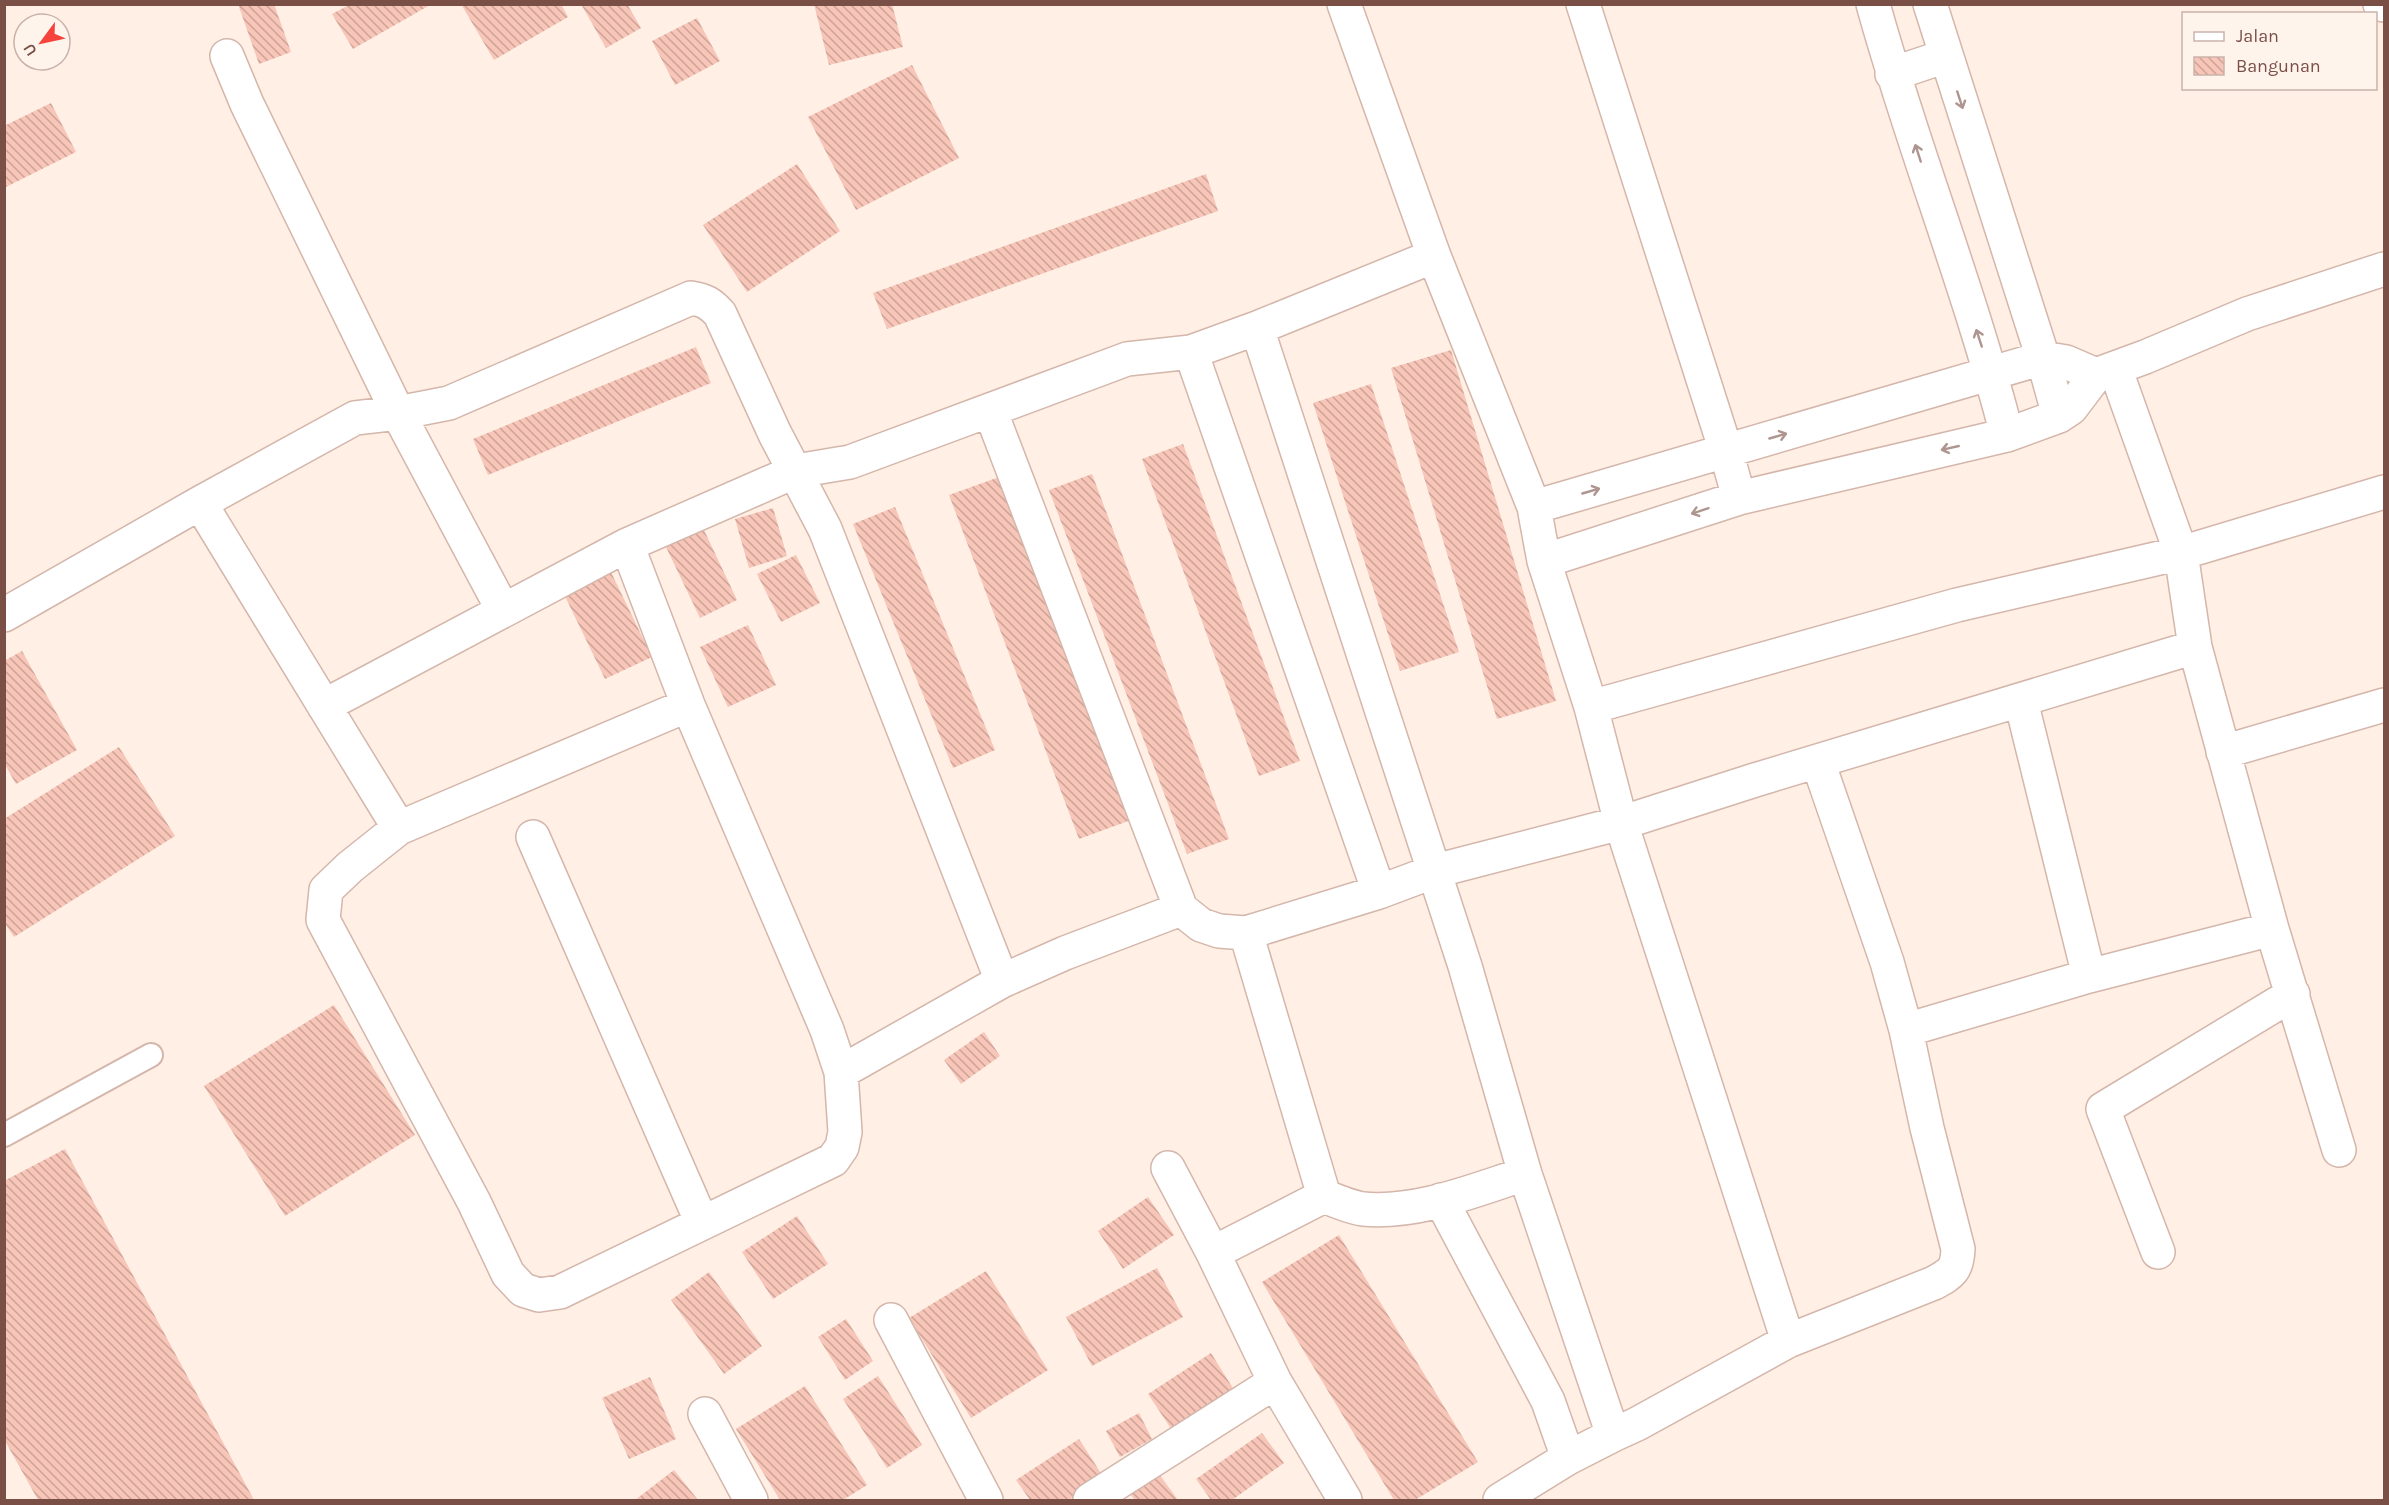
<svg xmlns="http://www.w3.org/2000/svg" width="2389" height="1505" font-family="Karla,sans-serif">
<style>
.building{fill:url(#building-back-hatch)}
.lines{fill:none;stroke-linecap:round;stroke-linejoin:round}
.service-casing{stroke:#d4b6ab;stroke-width:26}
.minor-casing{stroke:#d4b6ab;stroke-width:36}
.service{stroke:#fff;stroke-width:22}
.minor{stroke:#fff;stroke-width:33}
.oneway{stroke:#af9590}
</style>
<defs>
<pattern id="building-back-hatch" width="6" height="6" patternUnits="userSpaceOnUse" patternTransform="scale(1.5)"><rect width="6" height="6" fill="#f7c6b8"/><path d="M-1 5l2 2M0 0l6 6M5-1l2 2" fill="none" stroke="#cda397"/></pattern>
</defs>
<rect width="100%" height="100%" fill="#ffefe4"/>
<path class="building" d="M 238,4 L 274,4 L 291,52 L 259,64 Z
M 461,4 L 561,4 L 568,17 L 494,60 Z
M 581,4 L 627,4 L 641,28 L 606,48 Z
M 814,4 L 892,4 L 903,47 L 829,65 Z
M 349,5 L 430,5 L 353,49 L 332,14 Z
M 697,18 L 720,61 L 675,85 L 652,41 Z
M 912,65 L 959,158 L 856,210 L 808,117 Z
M 51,103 L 76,152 L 4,188 L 4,126 Z
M 797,164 L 840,231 L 747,292 L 703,225 Z
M 1206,174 L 1218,211 L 887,329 L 873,293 Z
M 696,347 L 711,383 L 488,475 L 473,439 Z
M 1451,350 L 1556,701 L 1497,719 L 1391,368 Z
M 1371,384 L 1459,652 L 1400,671 L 1313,403 Z
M 1183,444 L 1300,761 L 1259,776 L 1142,459 Z
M 1092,474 L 1229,839 L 1187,854 L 1049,490 Z
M 1002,476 L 1131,820 L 1079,839 L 949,495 Z
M 895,507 L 995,750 L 953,768 L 853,524 Z
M 773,508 L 787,556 L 749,568 L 735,519 Z
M 704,530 L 737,600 L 700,618 L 666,547 Z
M 796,555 L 820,603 L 781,622 L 757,574 Z
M 608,566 L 652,657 L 605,679 L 561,588 Z
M 748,625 L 776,685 L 728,707 L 700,647 Z
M 22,651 L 77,750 L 16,784 L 4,763 L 4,661 Z
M 119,747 L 175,836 L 14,937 L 4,922 L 4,819 Z
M 334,1005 L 415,1135 L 285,1216 L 204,1086 Z
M 984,1032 L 1000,1056 L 961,1084 L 944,1060 Z
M 65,1149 L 254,1500 L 38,1500 L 4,1439 L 4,1181 Z
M 1148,1197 L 1174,1235 L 1123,1269 L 1098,1231 Z
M 797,1216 L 828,1264 L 773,1299 L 742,1252 Z
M 1339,1235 L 1478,1462 L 1415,1500 L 1394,1500 L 1262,1282 Z
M 1157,1268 L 1183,1317 L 1092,1366 L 1066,1317 Z
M 986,1271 L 1048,1370 L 971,1418 L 909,1318 Z
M 709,1272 L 762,1346 L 724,1374 L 671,1300 Z
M 846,1319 L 873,1361 L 845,1380 L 818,1337 Z
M 1211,1353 L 1234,1390 L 1172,1430 L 1148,1394 Z
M 878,1376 L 922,1445 L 887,1468 L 843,1399 Z
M 650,1377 L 676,1439 L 629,1459 L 602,1398 Z
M 805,1386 L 867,1485 L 843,1500 L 780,1500 L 736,1429 Z
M 1139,1413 L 1152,1439 L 1120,1457 L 1106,1431 Z
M 1262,1433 L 1284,1463 L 1232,1500 L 1211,1500 L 1196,1479 Z
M 1079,1439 L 1104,1478 L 1069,1500 L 1030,1500 L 1016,1480 Z
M 674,1470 L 698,1500 L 635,1500 Z
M 1159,1474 L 1178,1500 L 1135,1500 L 1130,1494 Z"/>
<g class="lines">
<defs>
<path id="service" d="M 4,1135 L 151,1055"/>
<path id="minor" d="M 1344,4 L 1434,256 L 1534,507 L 1544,561 L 1591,707 L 1621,823 L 1788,1341
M 1583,4 L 1726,451 L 1739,498
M 1873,4 C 1913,149 1970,289 2007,435
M 1930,4 L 2043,358 L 2059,416
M 2380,4 L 2384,5
M 227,56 L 247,104 L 398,413 L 503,610
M 1892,74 L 1946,56
M 1257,328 L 1465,966 L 1525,1174 L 1613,1435 L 1568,1458 L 1500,1500
M 1191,352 L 1379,892
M 990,410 L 1181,909 L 1201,925 L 1219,931 L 1246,933 L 1379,892 L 1435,871 L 1621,823 L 1755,780 L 2195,647
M 200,503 L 399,828
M 1534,507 L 2043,358 L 2066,362 L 2096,375
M 627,545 L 688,705 L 827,1030 L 841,1072 L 845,1132 L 842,1147 L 833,1160 L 560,1292 L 539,1295 L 523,1290 L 508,1274 L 474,1202 L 323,920 L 326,890 L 350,867 L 399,828 L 688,705
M 1544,561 L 1739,498 L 2007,435 L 2059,416 L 2071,408 L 2096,375 L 2145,357 L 2247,314 L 2384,269
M 4,615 L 200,503 L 355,418 L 398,413 L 449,403 L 691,298 C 705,300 711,304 720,314 L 775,434 L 825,529 L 1002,981
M 2021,701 L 2089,976
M 324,706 L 627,545 L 796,471 L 850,462 L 1127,359 L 1191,352 L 1257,328 L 1434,256
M 1591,707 L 1957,605 L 2181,553 L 2384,492
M 2223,752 L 2384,705
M 533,837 L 702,1223
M 2272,929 L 2339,1150
M 1246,933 L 1324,1196
M 1906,1030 L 2089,976 L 2272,929 L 2195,647 L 2181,553 L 2115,368
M 841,1072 L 1002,981 L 1065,953 L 1181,909
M 1168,1168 L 1213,1253
M 1441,1200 L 1548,1401 L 1568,1458
M 2158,1252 L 2103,1109 L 2293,994
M 891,1320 L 986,1500
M 705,1414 L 751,1500
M 1613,1435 L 1637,1424 L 1788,1341 L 1934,1283 C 1952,1273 1957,1270 1958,1249 L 1927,1128 L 1906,1030 L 1887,962 L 1818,762
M 1090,1500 L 1275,1382
M 1345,1500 L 1275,1382 L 1213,1253 L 1324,1196 C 1336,1201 1350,1207 1363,1209 C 1418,1214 1474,1190 1525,1174"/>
</defs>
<use href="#service" class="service-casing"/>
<use href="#minor" class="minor-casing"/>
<use href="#service" class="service"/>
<use href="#minor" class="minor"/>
</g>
<defs><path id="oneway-shaft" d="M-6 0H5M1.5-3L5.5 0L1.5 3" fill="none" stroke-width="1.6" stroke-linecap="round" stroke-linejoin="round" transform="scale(1.5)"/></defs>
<g class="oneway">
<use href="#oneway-shaft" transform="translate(1960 100) rotate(72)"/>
<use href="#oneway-shaft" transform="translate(1918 153) rotate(-108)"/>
<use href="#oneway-shaft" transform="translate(1979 338) rotate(-108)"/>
<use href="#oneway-shaft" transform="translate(1778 436) rotate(-16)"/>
<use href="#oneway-shaft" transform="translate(1950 448) rotate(167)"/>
<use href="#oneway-shaft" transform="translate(1591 491) rotate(-16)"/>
<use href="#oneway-shaft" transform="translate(1700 511) rotate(162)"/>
</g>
<rect width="2389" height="1505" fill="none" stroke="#7a4f46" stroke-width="12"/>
<rect x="2182" y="12" width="195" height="78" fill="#fff4ec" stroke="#cab2aa" stroke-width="1.5"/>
<rect x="2194" y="32" width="30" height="9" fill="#ffffff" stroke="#cab2aa" stroke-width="1.5"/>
<text x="2236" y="42" font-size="18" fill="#7a4f46">Jalan</text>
<rect x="2194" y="57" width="30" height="18" fill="url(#building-back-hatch)" stroke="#cab2aa" stroke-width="1.5"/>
<text x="2236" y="72" font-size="18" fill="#7a4f46">Bangunan</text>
<g transform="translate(42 42) rotate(237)"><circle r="28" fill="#fff4ec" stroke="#cab2aa" stroke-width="1.5"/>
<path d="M0-4.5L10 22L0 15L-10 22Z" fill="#f5433c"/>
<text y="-9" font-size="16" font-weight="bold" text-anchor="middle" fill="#7a4f46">U</text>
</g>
</svg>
